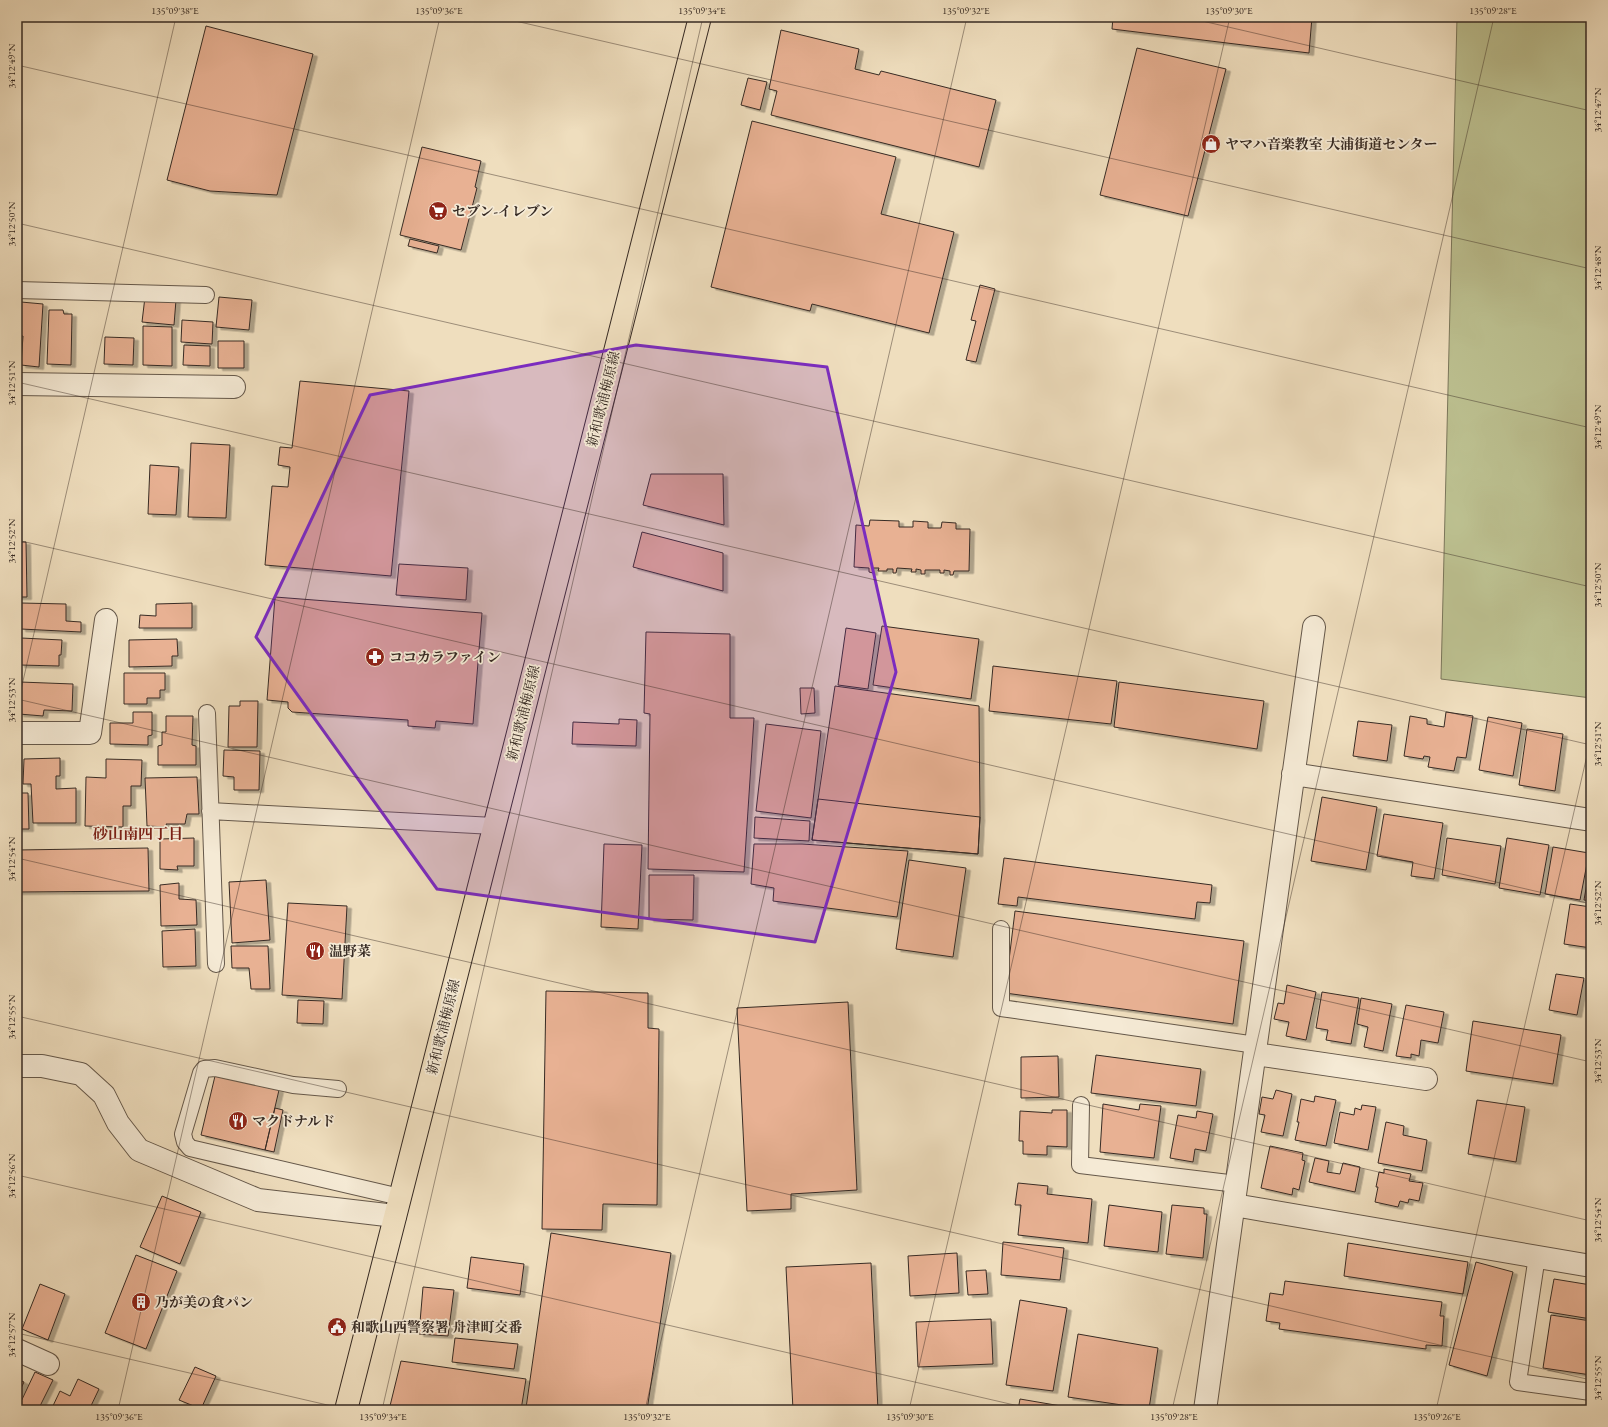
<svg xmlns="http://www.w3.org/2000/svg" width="1608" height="1427" font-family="'EB Garamond','Noto Serif JP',serif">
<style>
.grass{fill:#bcc090;stroke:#7a765a}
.building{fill:#e8b193;stroke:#372b24;filter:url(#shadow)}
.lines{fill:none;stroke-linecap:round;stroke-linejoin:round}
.service-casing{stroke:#65584a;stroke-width:18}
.minor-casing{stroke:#65584a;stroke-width:24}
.primary-casing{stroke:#372b24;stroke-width:24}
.service{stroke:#f5ead5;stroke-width:16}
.minor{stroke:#f5ead5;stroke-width:22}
.primary{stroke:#efdebe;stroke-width:22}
.marked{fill:#7b2cbf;fill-opacity:0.2;stroke:#7b2cbf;stroke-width:3;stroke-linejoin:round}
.ticks{fill:none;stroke:#372b24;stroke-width:1;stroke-opacity:0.45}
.labels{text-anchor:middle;stroke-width:3.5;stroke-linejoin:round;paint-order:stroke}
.poi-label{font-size:14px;font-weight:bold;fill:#372b24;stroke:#f5ead5;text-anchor:start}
.street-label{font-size:14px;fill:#372b24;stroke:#f5ead5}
.neighbourhood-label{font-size:15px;font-weight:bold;fill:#7a1f14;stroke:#f5ead5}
.neatline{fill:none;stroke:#372b24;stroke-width:1.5}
.ticks-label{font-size:10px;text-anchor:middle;fill:#372b24}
</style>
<defs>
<filter id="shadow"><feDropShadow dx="4.5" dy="2.5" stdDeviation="0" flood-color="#0004"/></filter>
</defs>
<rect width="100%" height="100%" fill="#efdebe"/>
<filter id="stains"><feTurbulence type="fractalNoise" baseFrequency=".005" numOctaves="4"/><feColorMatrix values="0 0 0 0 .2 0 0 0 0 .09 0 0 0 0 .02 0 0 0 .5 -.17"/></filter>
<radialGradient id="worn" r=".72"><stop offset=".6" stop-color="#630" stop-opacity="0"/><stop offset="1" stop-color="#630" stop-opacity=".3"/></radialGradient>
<path class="grass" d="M 1457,17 L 1591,17 L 1591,698 L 1441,679 Z"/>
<path class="building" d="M 1113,17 L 1312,17 L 1309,53 L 1112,29 Z
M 206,26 L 313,54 L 277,195 L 210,191 L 167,180 Z
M 781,30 L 859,49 L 855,69 L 879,75 L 881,71 L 996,100 L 979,167 L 771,115 L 777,91 L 769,89 Z
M 1137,48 L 1226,69 L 1188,216 L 1100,195 Z
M 748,78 L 767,82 L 760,110 L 741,105 Z
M 752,121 L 896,157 L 881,214 L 954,232 L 929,333 L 812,304 L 810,311 L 711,287 Z
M 422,147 L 481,161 L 475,187 L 477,188 L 461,250 L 400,235 Z
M 410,239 L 439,246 L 437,253 L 408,246 Z
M 980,285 L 995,289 L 976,362 L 966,360 L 976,321 L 971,320 Z
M 145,297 L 176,300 L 174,325 L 142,322 Z
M 219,297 L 252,300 L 249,330 L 216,327 Z
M 21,302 L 43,304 L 39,367 L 21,365 L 23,336 L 18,336 Z
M 49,310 L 63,310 L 64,314 L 72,314 L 71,365 L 47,364 Z
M 182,320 L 213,322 L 212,344 L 181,342 Z
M 143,326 L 172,327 L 172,366 L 143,365 Z
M 105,337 L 134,338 L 133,365 L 104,364 Z
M 218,341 L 244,341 L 244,368 L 218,368 Z
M 184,345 L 210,346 L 210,366 L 183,365 Z
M 300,381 L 409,391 L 391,576 L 265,565 L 272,486 L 288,487 L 290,467 L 278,465 L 280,447 L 292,448 Z
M 191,443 L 230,445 L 226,518 L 188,517 Z
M 150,465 L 179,467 L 176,515 L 148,514 Z
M 651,474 L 723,474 L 724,525 L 643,505 Z
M 870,520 L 899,521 L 899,527 L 913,527 L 913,521 L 928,522 L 928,528 L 941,528 L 942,522 L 956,523 L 956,529 L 970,529 L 969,571 L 954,571 L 953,575 L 950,575 L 950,571 L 944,570 L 944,573 L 940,573 L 940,570 L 925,570 L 925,574 L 921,574 L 921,570 L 916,569 L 916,572 L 911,572 L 912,569 L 897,568 L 896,573 L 893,573 L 893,569 L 887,569 L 887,571 L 878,571 L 879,568 L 873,568 L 873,573 L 869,572 L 869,568 L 854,567 L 856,525 L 869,526 Z
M 642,532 L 723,553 L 723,591 L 633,567 Z
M 17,542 L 26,542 L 27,597 L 17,597 Z
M 399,564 L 468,568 L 466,600 L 396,595 Z
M 275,597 L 482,613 L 473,724 L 436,721 L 435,728 L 408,726 L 408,720 L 292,712 L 288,708 L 288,702 L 267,700 Z
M 21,603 L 66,604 L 66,621 L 81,622 L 81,632 L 21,629 Z
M 192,603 L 192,628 L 139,628 L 140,615 L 156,616 L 156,604 Z
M 882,626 L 979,639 L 971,699 L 873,685 Z
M 846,628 L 876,633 L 868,689 L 838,685 Z
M 646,632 L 730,634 L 730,718 L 754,718 L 744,872 L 648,869 L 650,714 L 644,713 Z
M 21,638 L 62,640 L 61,655 L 59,655 L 59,666 L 20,665 Z
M 177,639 L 178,656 L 172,656 L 172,666 L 129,667 L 129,640 Z
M 993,666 L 1117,681 L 1111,724 L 989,711 Z
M 124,673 L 165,673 L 165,690 L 160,690 L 160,698 L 147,698 L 147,704 L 124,704 Z
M 20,682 L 73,684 L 72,711 L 44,710 L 43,716 L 19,714 Z
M 1119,682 L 1264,701 L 1257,749 L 1114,727 Z
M 835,686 L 979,706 L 980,817 L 978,854 L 812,840 Z
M 800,688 L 814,688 L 815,713 L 801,714 Z
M 240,701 L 258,701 L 257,747 L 228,747 L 229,706 L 240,706 Z
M 133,712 L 152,712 L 152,735 L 148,736 L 148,745 L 110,744 L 110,723 L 133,723 Z
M 1446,712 L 1473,716 L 1466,758 L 1457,757 L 1454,771 L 1428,767 L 1430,757 L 1424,756 L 1423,759 L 1404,756 L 1410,716 L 1427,719 L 1427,724 L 1444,727 Z
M 166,716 L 193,716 L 192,745 L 196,746 L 196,765 L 158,765 L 158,746 L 162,745 L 162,732 L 166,732 Z
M 1488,717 L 1522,723 L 1513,776 L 1479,770 Z
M 619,719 L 637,720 L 636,746 L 572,744 L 573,722 L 619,724 Z
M 1358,721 L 1392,725 L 1387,761 L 1353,756 Z
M 766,724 L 821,731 L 811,818 L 756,811 Z
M 1527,729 L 1563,734 L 1555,791 L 1519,785 Z
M 224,750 L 260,751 L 259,790 L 234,790 L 234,777 L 223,776 Z
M 60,758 L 60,776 L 56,776 L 56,789 L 76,788 L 76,823 L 33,823 L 31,784 L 23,784 L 24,759 Z
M 106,759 L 142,760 L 141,786 L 131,786 L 131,806 L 123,806 L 123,827 L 85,826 L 86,777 L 106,778 Z
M 197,777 L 199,814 L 187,814 L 185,824 L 166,824 L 167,827 L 147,826 L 145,778 Z
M 17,793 L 28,793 L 29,829 L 17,829 Z
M 1322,797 L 1377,807 L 1366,870 L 1311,861 Z
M 818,799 L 980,817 L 978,854 L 812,840 Z
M 1384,814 L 1443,823 L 1434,879 L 1411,876 L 1413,862 L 1377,856 Z
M 755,817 L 810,821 L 809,841 L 754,838 Z
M 194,838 L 194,866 L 177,866 L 178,870 L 160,869 L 160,839 Z
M 1447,838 L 1501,846 L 1495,884 L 1442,875 Z
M 1507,838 L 1549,845 L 1540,895 L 1499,888 Z
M 604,844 L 642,845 L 638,929 L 601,927 Z
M 754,844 L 802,844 L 908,851 L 897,917 L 773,901 L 774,888 L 751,884 Z
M 1553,847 L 1589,853 L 1580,900 L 1545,894 Z
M 148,848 L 149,891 L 17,892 L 17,850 Z
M 1004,858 L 1212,885 L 1210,903 L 1197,902 L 1195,919 L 1018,897 L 1017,906 L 998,904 Z
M 1591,859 L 1591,901 L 1584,900 Z
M 909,860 L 966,868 L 953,957 L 896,949 Z
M 649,875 L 694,875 L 693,920 L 649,919 Z
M 266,880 L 270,940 L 232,943 L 229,882 Z
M 179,883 L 179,899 L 196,900 L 197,925 L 161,926 L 160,885 Z
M 288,903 L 347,906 L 342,999 L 282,995 Z
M 1570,904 L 1591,907 L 1591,948 L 1564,944 Z
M 1015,911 L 1244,941 L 1233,1024 L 1005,993 Z
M 195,929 L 196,966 L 163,967 L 162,931 Z
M 231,946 L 268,946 L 270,989 L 251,989 L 249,968 L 232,968 Z
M 1556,974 L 1584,978 L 1577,1015 L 1549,1010 Z
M 1287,985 L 1316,992 L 1306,1040 L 1286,1036 L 1289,1022 L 1274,1019 L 1278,1003 L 1284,1004 Z
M 546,991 L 648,993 L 648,1028 L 659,1029 L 657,1205 L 603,1204 L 602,1230 L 542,1229 Z
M 1322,992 L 1359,998 L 1351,1044 L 1326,1040 L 1328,1030 L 1316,1028 Z
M 1361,998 L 1392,1004 L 1383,1051 L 1364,1047 L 1368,1027 L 1357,1024 Z
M 298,1000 L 324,1001 L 323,1024 L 297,1023 Z
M 848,1002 L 857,1190 L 791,1194 L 791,1209 L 747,1211 L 737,1008 Z
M 1406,1005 L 1444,1012 L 1438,1043 L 1421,1040 L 1419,1056 L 1411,1054 L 1411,1058 L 1396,1056 Z
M 1473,1021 L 1561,1035 L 1553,1084 L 1466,1071 Z
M 1096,1055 L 1201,1069 L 1196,1106 L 1091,1093 Z
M 1058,1056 L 1059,1097 L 1021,1098 L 1021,1057 Z
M 215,1076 L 279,1090 L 265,1150 L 201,1135 Z
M 1276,1090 L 1292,1094 L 1283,1136 L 1261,1132 L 1265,1115 L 1259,1114 L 1262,1097 L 1273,1099 Z
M 1315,1096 L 1336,1100 L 1326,1146 L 1295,1140 L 1299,1122 L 1297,1122 L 1301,1099 L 1314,1102 Z
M 1477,1100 L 1525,1107 L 1516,1162 L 1468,1154 Z
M 1103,1104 L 1139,1110 L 1140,1104 L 1161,1106 L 1154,1158 L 1100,1152 Z
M 1362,1105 L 1376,1107 L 1368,1150 L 1334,1143 L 1340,1112 L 1354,1115 L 1355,1108 L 1361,1110 Z
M 275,1108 L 283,1110 L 274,1152 L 265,1150 Z
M 1052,1110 L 1067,1110 L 1067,1147 L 1047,1146 L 1047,1155 L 1023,1154 L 1023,1141 L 1019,1141 L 1020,1111 L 1052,1113 Z
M 1197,1111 L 1213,1114 L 1206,1151 L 1195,1149 L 1193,1162 L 1170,1158 L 1178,1115 L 1196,1118 Z
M 1386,1122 L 1404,1126 L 1403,1135 L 1427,1140 L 1422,1171 L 1378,1163 Z
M 1270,1146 L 1303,1153 L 1302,1160 L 1305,1161 L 1299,1190 L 1293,1188 L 1292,1195 L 1261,1188 Z
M 1315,1158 L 1329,1161 L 1327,1172 L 1340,1174 L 1343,1163 L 1360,1167 L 1355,1192 L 1309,1182 Z
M 1384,1169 L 1411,1174 L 1409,1181 L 1423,1183 L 1419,1201 L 1409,1199 L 1408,1203 L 1400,1201 L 1398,1207 L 1375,1202 L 1378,1187 L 1376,1187 L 1379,1172 L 1384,1173 Z
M 1018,1183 L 1048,1186 L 1047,1194 L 1092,1199 L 1088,1243 L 1018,1235 L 1021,1205 L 1015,1205 Z
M 162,1196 L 201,1212 L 180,1264 L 140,1247 Z
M 1109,1205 L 1162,1212 L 1158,1252 L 1104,1246 Z
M 1172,1205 L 1204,1208 L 1204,1214 L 1207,1214 L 1203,1258 L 1166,1254 Z
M 551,1233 L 671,1253 L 647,1410 L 538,1410 L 526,1408 Z
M 1003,1242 L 1064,1248 L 1060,1280 L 1001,1275 Z
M 1348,1243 L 1468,1262 L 1463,1294 L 1344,1276 Z
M 957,1253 L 959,1293 L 910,1296 L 908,1256 Z
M 136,1255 L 177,1271 L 146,1349 L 105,1333 Z
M 471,1257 L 524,1264 L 520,1295 L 467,1288 Z
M 1476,1262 L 1513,1272 L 1487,1376 L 1449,1365 Z
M 871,1263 L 878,1410 L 793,1410 L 786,1267 Z
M 986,1270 L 988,1294 L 968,1295 L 966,1271 Z
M 1554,1279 L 1591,1285 L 1591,1319 L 1548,1312 Z
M 1285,1281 L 1442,1302 L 1440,1316 L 1444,1316 L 1442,1346 L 1426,1345 L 1426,1349 L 1279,1329 L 1280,1323 L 1266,1321 L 1270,1293 L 1283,1295 Z
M 40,1284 L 65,1294 L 48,1340 L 22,1329 Z
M 423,1287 L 454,1290 L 448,1336 L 419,1334 Z
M 1020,1300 L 1067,1308 L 1053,1391 L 1006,1385 Z
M 1551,1315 L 1591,1321 L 1591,1375 L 1543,1368 Z
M 991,1319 L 993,1364 L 918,1367 L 916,1322 Z
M 1078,1334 L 1158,1348 L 1149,1409 L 1068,1397 Z
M 455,1338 L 518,1344 L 514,1369 L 452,1362 Z
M 401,1361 L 526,1379 L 521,1410 L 389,1410 Z
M 195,1367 L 216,1376 L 201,1409 L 179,1400 Z
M 35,1372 L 53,1380 L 38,1410 L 17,1410 Z
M 17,1379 L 24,1382 L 17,1397 Z
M 78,1379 L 99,1389 L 89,1410 L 51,1410 L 60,1391 L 70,1396 Z
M 1020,1399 L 1061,1406 L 1060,1410 L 1018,1410 Z"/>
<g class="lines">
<defs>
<path id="service" d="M 17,290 L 206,295
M 207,713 L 216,964
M 210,811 L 494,826
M 1001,929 L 1001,1008 L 1256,1045
M 338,1089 L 293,1085 L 215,1068 L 204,1069 L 201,1073 L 183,1134 L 185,1142 L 190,1148 L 400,1197
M 1081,1105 L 1080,1165 L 1237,1184
M 1537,1256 L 1518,1382 L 1591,1392"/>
<path id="minor" d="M 17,384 L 234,387
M 17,733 L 90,733 L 106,620
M 1293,774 L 1591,820
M 1255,1054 L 1426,1079
M 17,1066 L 42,1066 L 81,1074 L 104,1095 L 118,1123 L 139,1150 L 258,1200 L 395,1216
M 1234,1205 L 1591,1266
M 17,1350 L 48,1364
M 1205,1410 L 1314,627"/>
<path id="primary" d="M 346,1410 L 700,17"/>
</defs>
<use href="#service" class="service-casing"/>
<use href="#minor" class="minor-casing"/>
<use href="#primary" class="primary-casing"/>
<use href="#service" class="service"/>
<use href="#minor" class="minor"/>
<use href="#primary" class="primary"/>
</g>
<path class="marked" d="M 636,345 L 827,367 L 896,672 L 815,942 L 437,889 L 256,637 L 370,395 Z"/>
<path class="ticks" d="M 498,17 L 1591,269M 1185,17 L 1591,111M 17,65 L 1591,428M 17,223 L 1591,587M 17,382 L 1591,745M 17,540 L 1591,904M 17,699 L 1591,1062M 17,707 L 176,17M 17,858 L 1591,1221M 17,1016 L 1591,1380M 17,1175 L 1036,1410M 17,1333 L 349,1410M 118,1410 L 440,17M 382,1410 L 703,17M 645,1410 L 967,17M 909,1410 L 1230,17M 1172,1410 L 1494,17M 1436,1410 L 1591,738"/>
<defs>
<symbol id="shop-disc" viewBox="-11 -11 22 22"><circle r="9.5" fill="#8f2418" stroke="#f5ead5"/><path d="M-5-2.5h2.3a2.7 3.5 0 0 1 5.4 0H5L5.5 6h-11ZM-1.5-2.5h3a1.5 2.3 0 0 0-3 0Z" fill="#fff"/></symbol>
<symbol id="supermarket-disc" viewBox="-11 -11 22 22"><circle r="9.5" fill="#8f2418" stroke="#f5ead5"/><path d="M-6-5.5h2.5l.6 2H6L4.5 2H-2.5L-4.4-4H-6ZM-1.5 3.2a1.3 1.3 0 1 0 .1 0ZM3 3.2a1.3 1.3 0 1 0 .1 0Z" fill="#fff"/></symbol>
<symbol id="pharmacy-disc" viewBox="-11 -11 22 22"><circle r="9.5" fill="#8f2418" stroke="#f5ead5"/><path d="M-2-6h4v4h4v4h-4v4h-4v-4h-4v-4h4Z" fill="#fff"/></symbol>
<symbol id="restaurant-disc" viewBox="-11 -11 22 22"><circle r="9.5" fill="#8f2418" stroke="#f5ead5"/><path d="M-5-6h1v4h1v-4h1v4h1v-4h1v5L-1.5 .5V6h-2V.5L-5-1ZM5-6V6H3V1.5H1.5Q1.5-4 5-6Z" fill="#fff"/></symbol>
<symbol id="building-disc" viewBox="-11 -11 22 22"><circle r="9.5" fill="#8f2418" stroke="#f5ead5"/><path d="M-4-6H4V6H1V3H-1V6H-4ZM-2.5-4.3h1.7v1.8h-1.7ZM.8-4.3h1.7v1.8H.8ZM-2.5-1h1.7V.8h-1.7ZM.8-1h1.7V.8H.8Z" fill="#fff"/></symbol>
<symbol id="civic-disc" viewBox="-11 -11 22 22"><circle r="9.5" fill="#8f2418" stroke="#f5ead5"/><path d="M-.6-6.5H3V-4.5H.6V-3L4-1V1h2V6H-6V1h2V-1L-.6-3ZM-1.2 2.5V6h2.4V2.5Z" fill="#fff"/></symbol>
</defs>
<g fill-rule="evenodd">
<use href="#shop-disc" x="1200" y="133" width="22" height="22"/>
<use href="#supermarket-disc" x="427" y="200" width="22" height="22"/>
<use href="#pharmacy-disc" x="364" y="646" width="22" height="22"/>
<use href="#restaurant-disc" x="304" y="940" width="22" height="22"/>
<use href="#restaurant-disc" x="227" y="1110" width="22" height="22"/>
<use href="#building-disc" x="130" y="1291" width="22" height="22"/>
<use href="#civic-disc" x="326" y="1316" width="22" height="22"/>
</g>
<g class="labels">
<g class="poi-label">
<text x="1225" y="149">ヤマハ音楽教室 大浦街道センター</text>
<text x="452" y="216">セブン-イレブン</text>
<text x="389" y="662">ココカラファイン</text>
<text x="329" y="956">温野菜</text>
<text x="252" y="1126">マクドナルド</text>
<text x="155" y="1307">乃が美の食パン</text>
<text x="351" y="1332">和歌山西警察署 舟津町交番</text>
</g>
<g class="street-label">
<text transform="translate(603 399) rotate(-76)" y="5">新和歌浦梅原線</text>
<text transform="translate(523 713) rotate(-76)" y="5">新和歌浦梅原線</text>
<text transform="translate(443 1027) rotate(-76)" y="5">新和歌浦梅原線</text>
</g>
<g class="neighbourhood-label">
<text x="138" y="839">砂山南四丁目</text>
</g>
</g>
<rect width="1608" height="1427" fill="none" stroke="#efdebe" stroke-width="44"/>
<rect x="22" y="22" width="1564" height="1383" class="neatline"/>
<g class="ticks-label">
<text x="175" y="14">135°09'38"E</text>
<text x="439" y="14">135°09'36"E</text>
<text x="702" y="14">135°09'34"E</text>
<text x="966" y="14">135°09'32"E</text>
<text x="1229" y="14">135°09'30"E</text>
<text x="1493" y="14">135°09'28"E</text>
<text transform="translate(11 66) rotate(-90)" y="4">34°12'49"N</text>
<text transform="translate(1597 110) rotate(-90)" y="4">34°12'47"N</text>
<text transform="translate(11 224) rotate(-90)" y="4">34°12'50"N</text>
<text transform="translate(1597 268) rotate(-90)" y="4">34°12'48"N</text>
<text transform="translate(11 383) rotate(-90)" y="4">34°12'51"N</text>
<text transform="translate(1597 427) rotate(-90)" y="4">34°12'49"N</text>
<text transform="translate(11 541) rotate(-90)" y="4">34°12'52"N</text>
<text transform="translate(1597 585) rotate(-90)" y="4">34°12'50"N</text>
<text transform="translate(11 700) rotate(-90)" y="4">34°12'53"N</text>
<text transform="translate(1597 744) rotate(-90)" y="4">34°12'51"N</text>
<text transform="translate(11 859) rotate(-90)" y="4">34°12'54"N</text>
<text transform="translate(1597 903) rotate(-90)" y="4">34°12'52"N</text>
<text transform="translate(11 1017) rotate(-90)" y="4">34°12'55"N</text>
<text transform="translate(1597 1061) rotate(-90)" y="4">34°12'53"N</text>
<text transform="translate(11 1176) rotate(-90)" y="4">34°12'56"N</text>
<text transform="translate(1597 1220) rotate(-90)" y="4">34°12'54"N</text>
<text transform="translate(11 1335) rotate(-90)" y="4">34°12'57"N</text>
<text transform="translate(1597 1378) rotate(-90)" y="4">34°12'55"N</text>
<text x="119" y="1420">135°09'36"E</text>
<text x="383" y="1420">135°09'34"E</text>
<text x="647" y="1420">135°09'32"E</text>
<text x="910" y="1420">135°09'30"E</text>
<text x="1174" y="1420">135°09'28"E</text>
<text x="1437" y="1420">135°09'26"E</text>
</g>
<rect width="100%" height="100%" filter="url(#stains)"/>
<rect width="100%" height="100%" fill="url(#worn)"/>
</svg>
